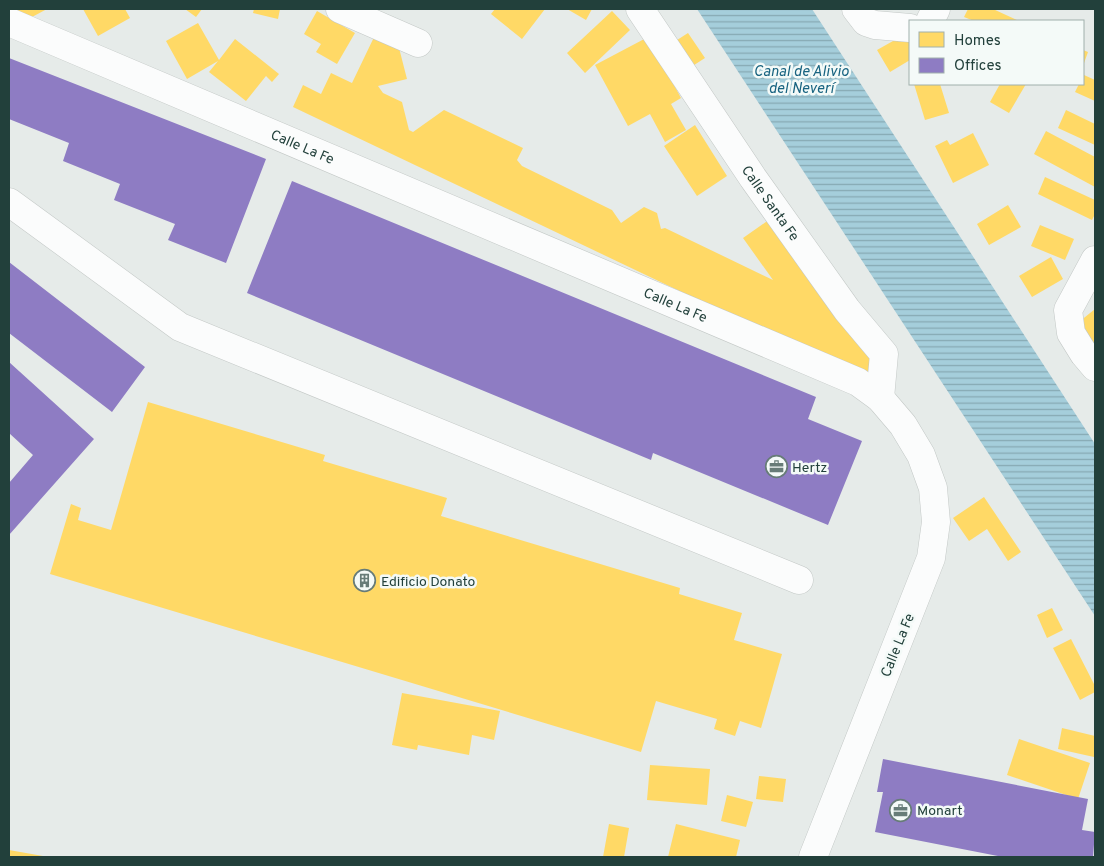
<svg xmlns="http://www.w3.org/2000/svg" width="1104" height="866" font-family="Overpass,sans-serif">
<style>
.water{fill:url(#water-rules)}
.homes{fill:#ffd966}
.offices{fill:#8e7cc3}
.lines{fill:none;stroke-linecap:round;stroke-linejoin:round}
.minor-casing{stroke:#c3c8c6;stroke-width:29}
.minor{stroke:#fbfcfc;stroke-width:28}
.labels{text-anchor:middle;stroke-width:5;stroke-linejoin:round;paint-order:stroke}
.street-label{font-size:14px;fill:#22403b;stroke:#f4faf8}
.poi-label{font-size:14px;fill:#22403b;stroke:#f4faf8;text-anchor:start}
.water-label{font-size:15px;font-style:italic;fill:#186380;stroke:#f4faf8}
</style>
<defs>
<pattern id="water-rules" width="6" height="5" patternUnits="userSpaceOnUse" patternTransform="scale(1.25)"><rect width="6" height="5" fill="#a5cedb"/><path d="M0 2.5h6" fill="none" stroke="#86a9b3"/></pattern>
</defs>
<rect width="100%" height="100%" fill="#e6ebe9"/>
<path class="water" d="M 697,9 L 812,9 L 1095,444 L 1095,616 Z"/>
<path class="homes" d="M 9,9 L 47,9 L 17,25 Z
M 83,9 L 125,9 L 130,18 L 98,36 Z
M 185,9 L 202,9 L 196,17 Z
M 254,9 L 280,9 L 278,19 L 253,13 Z
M 495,9 L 545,9 L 522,39 L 491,14 Z
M 567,9 L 592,9 L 586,20 Z
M 968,9 L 993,9 L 1019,21 L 974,21 L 964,17 Z
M 317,11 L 355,33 L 337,64 L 316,52 L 321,44 L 304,34 Z
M 612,11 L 630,30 L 585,73 L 567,53 Z
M 198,23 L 219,60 L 235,39 L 279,74 L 272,82 L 266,76 L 246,101 L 209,72 L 218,61 L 187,79 L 166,41 Z
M 909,32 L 910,35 L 910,60 L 890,72 L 877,50 Z
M 376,33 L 398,44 L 407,79 L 378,86 L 383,93 L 402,102 L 409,130 L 413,132 L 444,110 L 523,148 L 517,160 L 522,166 L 612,210 L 621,223 L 644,207 L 657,213 L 661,229 L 665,228 L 773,280 L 743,238 L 773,217 L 879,367 L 876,380 L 858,376 L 293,107 L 303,85 L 321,94 L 331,73 L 352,83 Z
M 688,33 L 705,58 L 691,67 L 674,42 Z
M 648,37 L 681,98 L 671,104 L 686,130 L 665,142 L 650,114 L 628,126 L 595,65 Z
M 1083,50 L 1088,52 L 1083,66 Z
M 1084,75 L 1095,80 L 1095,101 L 1075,92 L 1079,84 L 1083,84 Z
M 914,84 L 940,84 L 949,113 L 925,120 Z
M 1000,84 L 1026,84 L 1009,113 L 990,102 Z
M 1066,110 L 1095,124 L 1095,145 L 1058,128 Z
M 695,125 L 727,176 L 697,196 L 664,146 Z
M 1046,131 L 1095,157 L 1095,187 L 1034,154 Z
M 973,133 L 989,165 L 953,183 L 935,146 L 947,140 L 950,145 Z
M 1045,177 L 1095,200 L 1095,214 L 1092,220 L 1038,194 Z
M 1008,205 L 1021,227 L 989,245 L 977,224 Z
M 1040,225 L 1074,239 L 1065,260 L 1031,246 Z
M 1051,257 L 1063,279 L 1032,297 L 1019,276 Z
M 1095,309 L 1095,352 L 1074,326 Z
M 148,402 L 325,455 L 323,461 L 447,498 L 441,516 L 680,588 L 679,594 L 742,613 L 734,640 L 782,654 L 761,728 L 740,721 L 735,736 L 714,729 L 717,719 L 656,701 L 641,752 L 50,574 L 71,504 L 81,508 L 78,520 L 111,530 Z
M 984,497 L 1021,552 L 1008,561 L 987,529 L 969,541 L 953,518 Z
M 1052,608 L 1063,630 L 1047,638 L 1037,615 Z
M 1071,639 L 1095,686 L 1095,692 L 1080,700 L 1053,648 Z
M 402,693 L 500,711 L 494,740 L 472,735 L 469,755 L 418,745 L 417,750 L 392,745 Z
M 1062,728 L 1095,736 L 1094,757 L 1058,749 Z
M 1019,739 L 1090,763 L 1078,799 L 1007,775 Z
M 650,765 L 710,769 L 707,805 L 647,800 Z
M 759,776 L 786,779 L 783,802 L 756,799 Z
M 727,795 L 753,802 L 746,827 L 721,821 Z
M 609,824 L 629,828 L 624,857 L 603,857 Z
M 676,824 L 740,840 L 736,857 L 668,857 Z
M 9,850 L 43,856 L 43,857 L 9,857 Z"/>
<path class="offices" d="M 9,58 L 266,159 L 226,263 L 168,240 L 175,224 L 114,200 L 120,184 L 63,161 L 69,143 L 9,119 Z
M 292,181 L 816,397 L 808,419 L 862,441 L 828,525 L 653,453 L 651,460 L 247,293 Z
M 9,262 L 145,367 L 112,412 L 9,333 Z
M 9,362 L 94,439 L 9,535 L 9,483 L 33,455 L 9,433 Z
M 883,759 L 1088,799 L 1082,830 L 1095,832 L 1093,857 L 1003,857 L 875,832 L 883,792 L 877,792 Z"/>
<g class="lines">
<defs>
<g id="minor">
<path d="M 340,9 L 418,43"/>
<path id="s1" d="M 640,9 L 753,178 L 847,310 L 884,354 L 880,398"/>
<path d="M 856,9 L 866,22 L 875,25 L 910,28"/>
<path d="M 930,21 L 936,9"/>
<path id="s2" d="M 9,22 L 858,382 L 880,398 L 903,425 L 921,455 L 933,488 L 936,522 L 931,558 L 813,857"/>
<path d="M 9,202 L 180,327 L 799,580"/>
<path d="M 1095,260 L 1068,310 L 1071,333 L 1084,354 L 1095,367"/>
</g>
</defs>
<use href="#minor" class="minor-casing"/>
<use href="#minor" class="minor"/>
</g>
<defs>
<symbol id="office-ring" viewBox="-11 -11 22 22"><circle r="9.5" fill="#f4faf8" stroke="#677c78" stroke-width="1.5"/><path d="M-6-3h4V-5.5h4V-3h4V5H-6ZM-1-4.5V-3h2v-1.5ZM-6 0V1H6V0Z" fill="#677c78"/></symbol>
<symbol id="building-ring" viewBox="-11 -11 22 22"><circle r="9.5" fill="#f4faf8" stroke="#677c78" stroke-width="1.5"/><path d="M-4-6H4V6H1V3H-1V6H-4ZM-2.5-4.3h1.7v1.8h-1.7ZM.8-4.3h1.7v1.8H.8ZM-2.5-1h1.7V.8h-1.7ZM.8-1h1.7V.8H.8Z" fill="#677c78"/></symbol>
</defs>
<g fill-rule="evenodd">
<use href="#office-ring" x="764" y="454" width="25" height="25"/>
<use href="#building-ring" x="352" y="568" width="25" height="25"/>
<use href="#office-ring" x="888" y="798" width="25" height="25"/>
</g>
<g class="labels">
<g class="street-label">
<text dy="5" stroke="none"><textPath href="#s2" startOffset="319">Calle La Fe</textPath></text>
<text dy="5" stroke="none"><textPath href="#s1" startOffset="234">Calle Santa Fe</textPath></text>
<text dy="5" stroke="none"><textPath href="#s2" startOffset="724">Calle La Fe</textPath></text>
<text transform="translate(897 645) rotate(-68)" y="5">Calle La Fe</text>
</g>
<g class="poi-label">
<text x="792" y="472">Hertz</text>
<text x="381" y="586">Edificio Donato</text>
<text x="917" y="815">Monart</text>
</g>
<g class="water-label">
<text x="801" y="76">Canal de Alivio<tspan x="801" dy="17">del Neverí</tspan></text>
</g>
</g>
<rect width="1104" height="866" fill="none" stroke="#22403b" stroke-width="20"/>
<rect x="909" y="20" width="175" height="65" fill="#f4faf8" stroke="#a0b0ac"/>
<rect x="919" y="32" width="25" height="15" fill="#ffd966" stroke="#a0b0ac"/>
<text x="954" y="45" font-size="15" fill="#22403b">Homes</text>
<rect x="919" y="58" width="25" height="15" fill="#8e7cc3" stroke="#a0b0ac"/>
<text x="954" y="70" font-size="15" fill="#22403b">Offices</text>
</svg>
